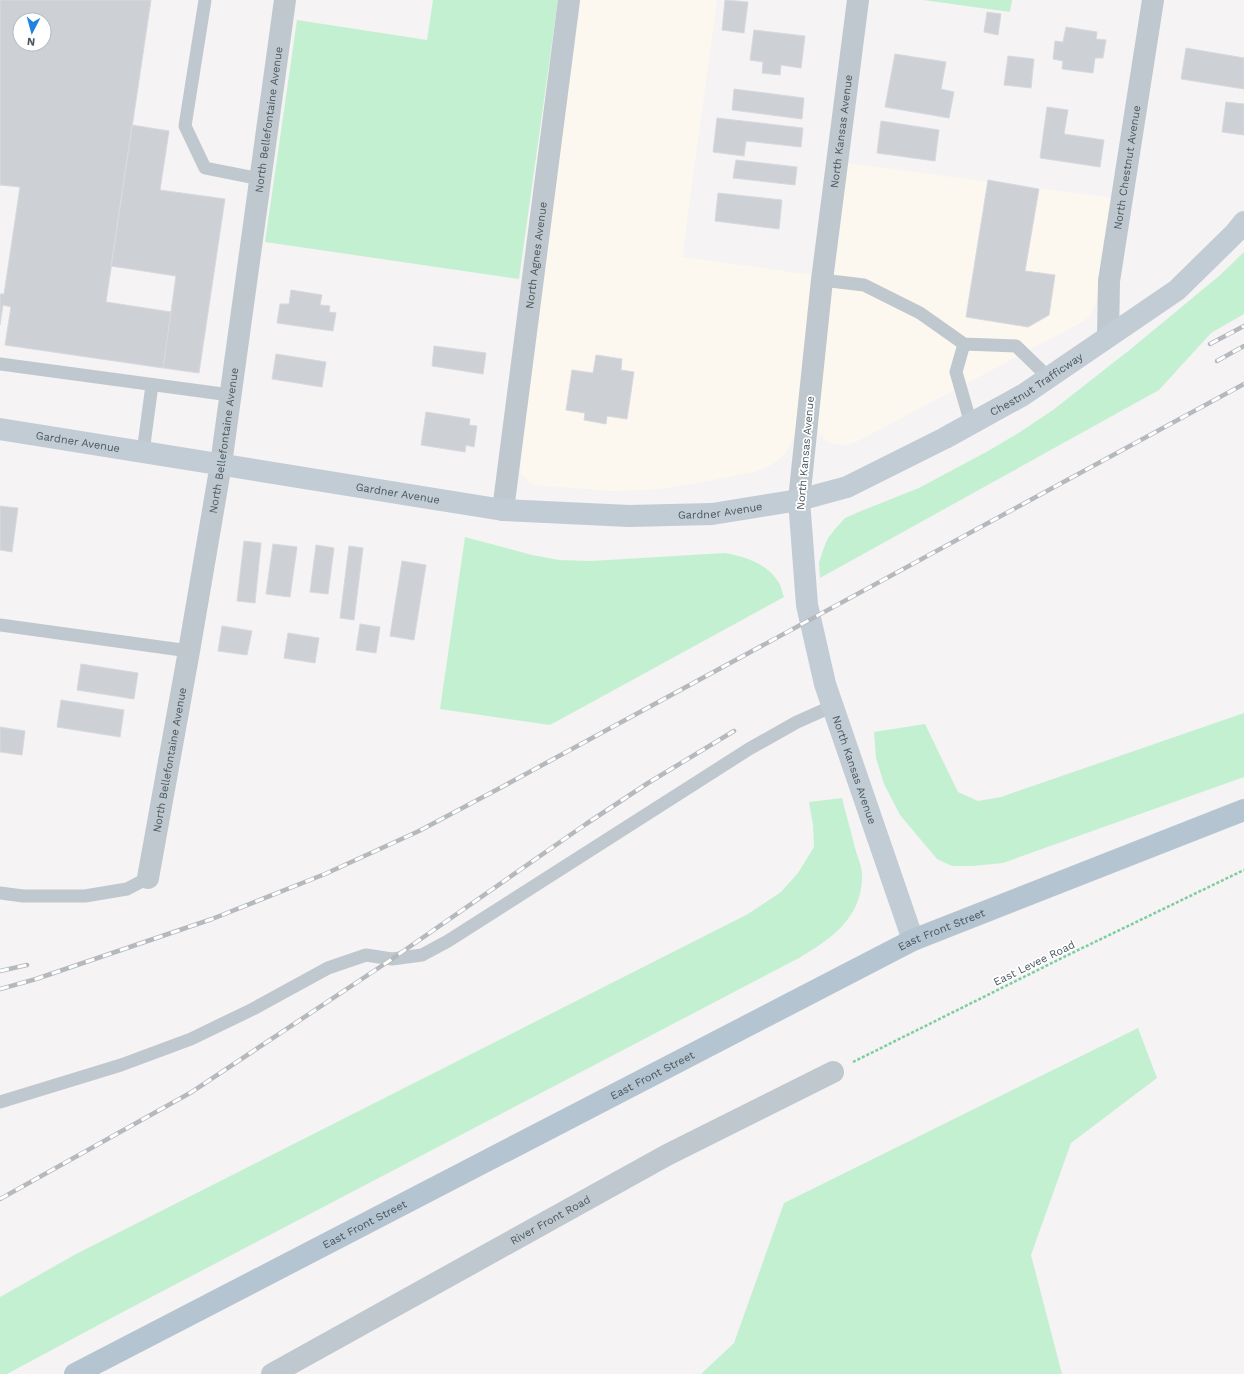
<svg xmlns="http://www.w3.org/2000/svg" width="1244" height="1374" font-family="'Work Sans',sans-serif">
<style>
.commercial{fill:#fdf8ef}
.green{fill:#c4f0d2}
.building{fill:#cdd0d5;stroke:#d7d9de;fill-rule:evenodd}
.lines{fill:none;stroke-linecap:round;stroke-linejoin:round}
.path{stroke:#7ccda0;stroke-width:2.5;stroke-dasharray:3 2;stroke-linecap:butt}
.lane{stroke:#bfc8ce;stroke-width:13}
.street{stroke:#bfc8ce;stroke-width:22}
.secondary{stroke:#c1ccd5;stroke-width:22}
.primary{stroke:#b4c4d0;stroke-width:22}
.rail-casing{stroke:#b5b9bd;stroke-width:4.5}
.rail{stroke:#fff;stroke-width:3;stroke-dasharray:9;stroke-linecap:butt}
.labels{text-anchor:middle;stroke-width:3.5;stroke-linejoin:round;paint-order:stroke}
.street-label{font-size:11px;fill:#4b5860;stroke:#fff}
</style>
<rect width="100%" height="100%" fill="#f5f3f3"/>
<path class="commercial" d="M 581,0 L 717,0 L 682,257 L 812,275 L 795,434 L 789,448 L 783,456 L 768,467 L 758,471 L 703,482 L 659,489 L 612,491 L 533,485 L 521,474 L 519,447 Z
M 846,163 L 1112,198 L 1096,303 L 1089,317 L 1082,322 L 858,441 L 846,445 L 834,444 L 825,440 L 819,433 L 816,424 Z"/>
<path class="green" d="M 433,0 L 558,0 L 519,279 L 265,242 L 297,20 L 427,40 Z
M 923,0 L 1012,0 L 1010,12 Z
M 1244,252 L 1244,314 L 1211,333 L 1159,390 L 820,578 L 819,563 L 823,550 L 828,538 L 836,528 L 845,518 L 861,511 L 919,488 L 988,451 L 1020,432 L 1053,410 L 1132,348 L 1219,276 Z
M 465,537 L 532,555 L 559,560 L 591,561 L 725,553 C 743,556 766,563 777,580 C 781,584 782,592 784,597 L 550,725 L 440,709 Z
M 1244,713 L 1244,777 L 1003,863 L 973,866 L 952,866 L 937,859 L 900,815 L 884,784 L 876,758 L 874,732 L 925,724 L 958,792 L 978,801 L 1001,797 Z
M 842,798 C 846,815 851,831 855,848 C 857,856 861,864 862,872 C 864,916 833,938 799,958 L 117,1315 L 7,1374 L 0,1374 L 0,1297 L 76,1254 L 748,914 L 781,892 L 798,873 L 814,847 L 813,825 L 809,802 Z
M 1138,1028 L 1157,1078 L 1071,1143 L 1031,1255 L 1062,1374 L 701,1374 L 734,1343 L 784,1203 Z"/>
<path class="building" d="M 0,0 L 151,0 L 106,302 L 171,312 L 163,368 L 5,345 L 11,307 L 3,305 L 0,325 L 0,294 L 4,294 L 20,187 L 0,185 ZM 20,20 L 44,20 L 44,44 L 20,44 Z
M 725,0 L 748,2 L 744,33 L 722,30 Z
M 987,12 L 1001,14 L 998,35 L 984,32 Z
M 1066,27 L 1097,32 L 1096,39 L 1106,40 L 1103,58 L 1095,58 L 1093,73 L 1062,69 L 1063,61 L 1053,59 L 1055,41 L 1063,42 Z
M 754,30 L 805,36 L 801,68 L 781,65 L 780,75 L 762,73 L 763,62 L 750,60 Z
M 1186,48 L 1244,58 L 1244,89 L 1181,79 Z
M 895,54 L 946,62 L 941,89 L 954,92 L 949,118 L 885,107 Z
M 1008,56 L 1034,59 L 1031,88 L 1004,85 Z
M 734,89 L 804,98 L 802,119 L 732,110 Z
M 1226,102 L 1244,104 L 1244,135 L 1222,132 Z
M 1047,107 L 1068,110 L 1064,134 L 1104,140 L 1100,167 L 1040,158 Z
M 717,118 L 803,128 L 801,147 L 746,141 L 744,156 L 713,152 Z
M 881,121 L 939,130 L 935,161 L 877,153 Z
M 132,125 L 169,131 L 160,190 L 225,199 L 199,373 L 163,368 L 176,276 L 111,266 Z
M 736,160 L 797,167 L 795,185 L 733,178 Z
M 988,180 L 1039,189 L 1025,271 L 1055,275 L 1049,315 L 1028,327 L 966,317 Z
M 718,193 L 782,200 L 779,229 L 715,221 Z
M 291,290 L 322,295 L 320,305 L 330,306 L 329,312 L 336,313 L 333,331 L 277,323 L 280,304 L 289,304 Z
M 434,346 L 486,353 L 483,374 L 432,366 Z
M 276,354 L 326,362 L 322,387 L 272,379 Z
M 596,355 L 622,359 L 621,370 L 634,372 L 627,419 L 607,416 L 606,424 L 584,420 L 585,413 L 566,410 L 572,370 L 593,373 Z
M 426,412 L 470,419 L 469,425 L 477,426 L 474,447 L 466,445 L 465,452 L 421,445 Z
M 0,506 L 18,508 L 12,552 L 0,550 Z
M 244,541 L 261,543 L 255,603 L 237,601 Z
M 273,544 L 297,547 L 290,597 L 266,594 Z
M 316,545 L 334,548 L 328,594 L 310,592 Z
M 349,546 L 363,548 L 354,620 L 340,618 Z
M 402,561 L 426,565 L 414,640 L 390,636 Z
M 360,624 L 380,627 L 376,653 L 356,650 Z
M 222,626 L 252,631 L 247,655 L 218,651 Z
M 288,633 L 319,638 L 315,663 L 284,658 Z
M 81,664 L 138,673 L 134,699 L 77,690 Z
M 61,700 L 124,710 L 120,737 L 57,727 Z
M 0,727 L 25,731 L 22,755 L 0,752 Z"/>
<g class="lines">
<path class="path" d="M 853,1062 L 1072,953 L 1244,870"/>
<path class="lane" d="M 205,0 L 185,126 L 205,168 L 260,179
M 822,280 L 864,285 L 920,313 L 964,344 L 1016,346 L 1048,377
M 964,344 L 956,372 L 971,424
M 0,364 L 230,395
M 143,452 L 152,385
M 0,625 L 189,651
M 0,893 L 23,896 L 85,896 L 127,889 L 148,878
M 0,1102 L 121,1065 L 191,1039 L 253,1009 L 328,968 L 366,955 L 392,959 L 422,955 L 448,941 L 749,749 L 797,722 L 833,706"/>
<g class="street">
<path id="s1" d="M 1108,336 L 1109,281 L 1153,0"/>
<path id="s2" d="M 799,500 L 822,280 L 858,0"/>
<path id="s3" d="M 503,510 L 569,0"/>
<path id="s4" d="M 148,878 L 189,651 L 221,464 L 285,0"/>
<path id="s5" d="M 272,1374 L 667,1155 L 833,1072"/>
</g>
<g class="secondary">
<path id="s6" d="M 0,429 L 503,510 L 629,516 L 712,514 L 799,500 L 847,487 L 945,438 L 1023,395 L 1177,290 L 1235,233 L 1244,222"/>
<path id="s7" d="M 799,500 L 807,605 L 825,684 L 913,940"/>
</g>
<path class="primary" id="s8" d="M 75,1374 L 913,940 L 1244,810"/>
<defs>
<path id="rail" d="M 1210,344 L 1244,326
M 1217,361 L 1244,346
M 0,971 L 27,965
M 0,989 L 36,979 L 212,919 L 325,874 L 419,831 L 500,788 L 1244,384
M 0,1199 L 190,1093 L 392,959 L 586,824 L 648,783 L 734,731"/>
</defs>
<use href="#rail" class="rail-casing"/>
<use href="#rail" class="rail"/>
</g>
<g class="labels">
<g class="street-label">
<text dy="4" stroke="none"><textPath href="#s4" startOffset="768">North Bellefontaine Avenue</textPath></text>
<text dy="4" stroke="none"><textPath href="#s2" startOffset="371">North Kansas Avenue</textPath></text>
<text dy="4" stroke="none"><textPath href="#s1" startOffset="170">North Chestnut Avenue</textPath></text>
<text dy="4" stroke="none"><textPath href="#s3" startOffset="257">North Agnes Avenue</textPath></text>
<text dy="4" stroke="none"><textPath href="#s6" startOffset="1072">Chestnut Trafficway</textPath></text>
<text dy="4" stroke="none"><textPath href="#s4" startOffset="444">North Bellefontaine Avenue</textPath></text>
<text dy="4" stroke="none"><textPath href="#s6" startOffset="79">Gardner Avenue</textPath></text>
<text transform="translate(805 453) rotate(-85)" y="4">North Kansas Avenue</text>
<text dy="4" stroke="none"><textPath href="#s6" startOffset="403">Gardner Avenue</textPath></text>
<text dy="4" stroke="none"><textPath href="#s6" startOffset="727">Gardner Avenue</textPath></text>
<text dy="4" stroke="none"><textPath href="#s4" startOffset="120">North Bellefontaine Avenue</textPath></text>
<text dy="4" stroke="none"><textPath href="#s7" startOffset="277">North Kansas Avenue</textPath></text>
<text dy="4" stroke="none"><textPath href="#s8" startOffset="974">East Front Street</textPath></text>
<text transform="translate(1034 963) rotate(-26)" y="4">East Levee Road</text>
<text dy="4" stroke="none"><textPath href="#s8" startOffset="650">East Front Street</textPath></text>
<text dy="4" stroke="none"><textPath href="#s5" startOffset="318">River Front Road</textPath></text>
<text dy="4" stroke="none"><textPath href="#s8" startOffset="326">East Front Street</textPath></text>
</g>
</g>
<g transform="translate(32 32) rotate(186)"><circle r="19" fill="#ffffff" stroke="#b7bcbf"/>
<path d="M0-3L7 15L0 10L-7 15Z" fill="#2083e2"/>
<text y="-6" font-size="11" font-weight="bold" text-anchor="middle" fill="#4b5860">N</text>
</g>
</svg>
